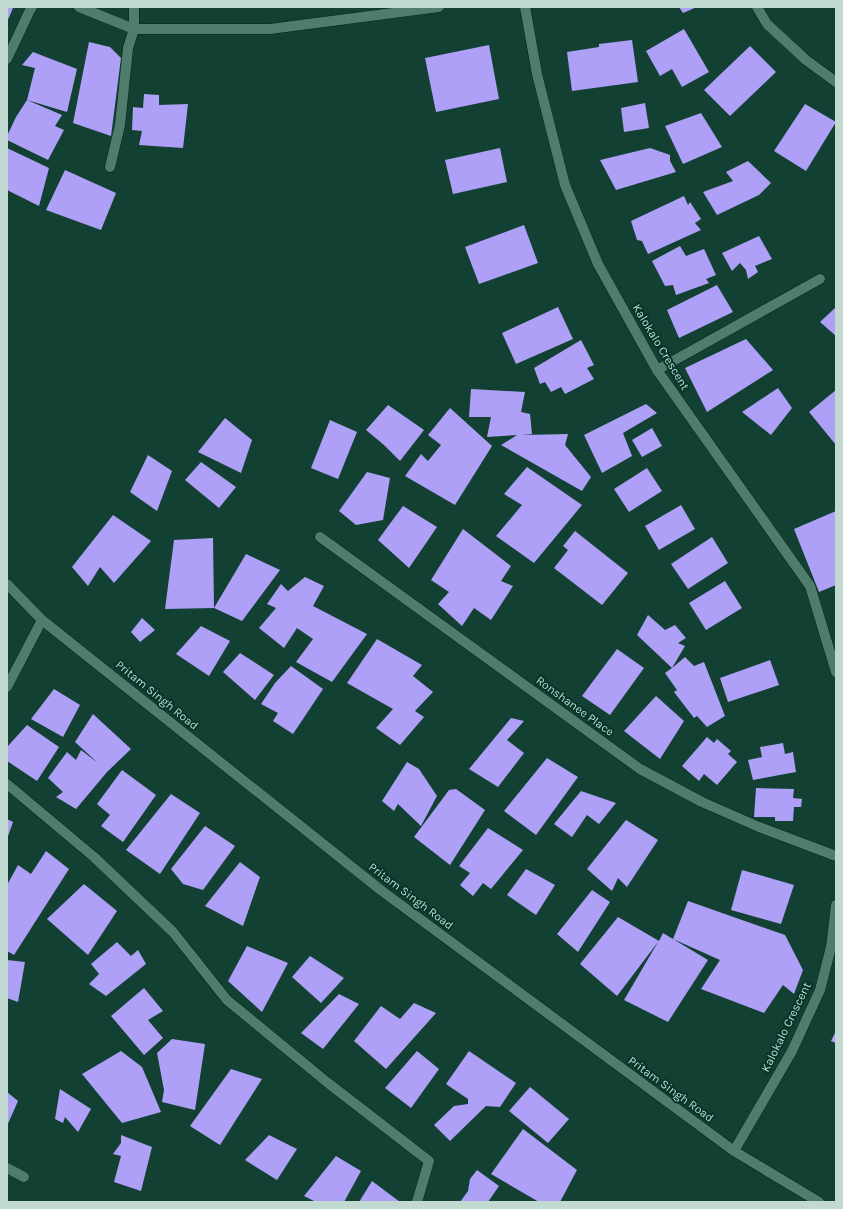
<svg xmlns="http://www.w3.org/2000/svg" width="843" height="1209" font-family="Karla,sans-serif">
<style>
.building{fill:#aea0f7}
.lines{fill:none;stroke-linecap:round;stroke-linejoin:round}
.minor-casing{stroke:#02261c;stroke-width:11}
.minor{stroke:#4f7c6d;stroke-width:10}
.labels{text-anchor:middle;stroke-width:4;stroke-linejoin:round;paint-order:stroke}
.street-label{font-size:12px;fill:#c1d9d0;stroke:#043629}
</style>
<rect width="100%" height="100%" fill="#124133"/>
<path class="building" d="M 7,7 L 13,8 L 7,22 Z
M 679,7 L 697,7 L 683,13 Z
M 684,29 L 709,72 L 682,87 L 672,69 L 660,76 L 646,51 Z
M 632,40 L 638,82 L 572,91 L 567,52 L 599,47 L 599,44 Z
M 89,42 L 110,47 L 121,58 L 111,136 L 73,123 Z
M 489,45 L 499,99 L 436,112 L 425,58 Z
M 750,46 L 776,72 L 730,116 L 704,90 Z
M 33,52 L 77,69 L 67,112 L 27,100 L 35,68 L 22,65 Z
M 144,94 L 159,95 L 159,105 L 188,104 L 183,148 L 139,145 L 142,131 L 132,130 L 133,107 L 143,108 Z
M 27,100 L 62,115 L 55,126 L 64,130 L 48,160 L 7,140 L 7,136 L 16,117 Z
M 645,103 L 649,128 L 624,132 L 621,108 Z
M 805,104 L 836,122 L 806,171 L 774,151 Z
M 701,113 L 722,147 L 683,164 L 665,126 Z
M 7,148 L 49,168 L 39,206 L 7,190 Z
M 500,148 L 507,182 L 453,194 L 445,160 Z
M 650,148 L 670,155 L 670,161 L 676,172 L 616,190 L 600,160 Z
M 748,161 L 771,183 L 759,195 L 717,215 L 703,192 L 733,181 L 726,172 Z
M 65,170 L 116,193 L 101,230 L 46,210 Z
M 684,196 L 688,205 L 690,202 L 701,219 L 695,223 L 701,230 L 648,254 L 642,241 L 637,240 L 631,221 Z
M 524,225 L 538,263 L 479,284 L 465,247 Z
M 759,236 L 772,259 L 755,266 L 758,272 L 748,279 L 746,270 L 740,263 L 732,271 L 722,253 Z
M 680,246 L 686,256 L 704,249 L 716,275 L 706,279 L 709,283 L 676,295 L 673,285 L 665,286 L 652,261 Z
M 717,285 L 733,312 L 679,338 L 667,310 Z
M 558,307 L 573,339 L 516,364 L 502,333 Z
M 836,307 L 836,336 L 820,322 Z
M 746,339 L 773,370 L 707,412 L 685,368 Z
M 581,340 L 594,365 L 587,368 L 594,379 L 565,394 L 561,387 L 551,392 L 545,382 L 540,384 L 534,368 Z
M 778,388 L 792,408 L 771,435 L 742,412 Z
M 471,389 L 525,392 L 521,412 L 530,414 L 532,434 L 522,435 L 568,434 L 565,445 L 591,477 L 582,491 L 501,445 L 517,435 L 487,437 L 491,417 L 469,417 Z
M 836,390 L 836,445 L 809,412 Z
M 646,404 L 657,413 L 623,433 L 632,456 L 602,473 L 584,435 Z
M 388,405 L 424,430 L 400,461 L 384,445 L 366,430 Z
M 450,408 L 492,446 L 455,505 L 405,476 L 421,454 L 428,461 L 441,445 L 428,435 Z
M 225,418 L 252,440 L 241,473 L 198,452 Z
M 330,420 L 357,432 L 338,479 L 311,468 Z
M 652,428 L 662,446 L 642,457 L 632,440 Z
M 148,455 L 172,471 L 157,511 L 130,492 Z
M 201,462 L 236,487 L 219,508 L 185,480 Z
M 527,467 L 582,505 L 534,563 L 496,536 L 522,505 L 504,494 Z
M 647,468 L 662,491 L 629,512 L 614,489 Z
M 367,472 L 390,478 L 383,520 L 356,525 L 339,511 Z
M 681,505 L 695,529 L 659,550 L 645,526 Z
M 403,506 L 437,527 L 409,568 L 378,540 Z
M 836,511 L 836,585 L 819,592 L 794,529 Z
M 113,515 L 151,541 L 114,583 L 100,567 L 88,586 L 72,567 Z
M 463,529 L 511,566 L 501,581 L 513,586 L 491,620 L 474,608 L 462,626 L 438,604 L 449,592 L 431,580 Z
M 575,531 L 628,573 L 602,605 L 554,568 L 568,550 L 563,546 Z
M 712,537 L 728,563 L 688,589 L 671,564 Z
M 213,538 L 214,608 L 165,609 L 174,540 Z
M 246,554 L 280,570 L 242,621 L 214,608 Z
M 305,577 L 324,586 L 313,606 L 367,634 L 332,682 L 296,662 L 313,639 L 297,628 L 284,648 L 259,628 L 276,608 L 267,604 L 281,584 L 288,591 Z
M 725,581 L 742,608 L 706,630 L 689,603 Z
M 648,615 L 665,630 L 675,625 L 686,638 L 678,643 L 685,646 L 672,668 L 685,657 L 694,666 L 704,662 L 725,716 L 707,727 L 697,716 L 694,718 L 674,692 L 677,690 L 665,673 L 672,668 L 637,635 Z
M 142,618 L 155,630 L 140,642 L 131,632 Z
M 201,626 L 230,641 L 209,676 L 176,654 Z
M 377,639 L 422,665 L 413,676 L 433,692 L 415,711 L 424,717 L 400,745 L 376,728 L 393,709 L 347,683 Z
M 617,649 L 644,668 L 610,715 L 582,696 Z
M 240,653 L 274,675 L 255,700 L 223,672 Z
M 770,660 L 779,685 L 728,702 L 720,678 Z
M 291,666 L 323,689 L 293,734 L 273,721 L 278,713 L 261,704 L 275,683 Z
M 54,689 L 80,705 L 63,737 L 31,719 Z
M 656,696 L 684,721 L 660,759 L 624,731 Z
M 93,714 L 131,749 L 107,772 L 76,809 L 56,797 L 63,792 L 48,778 L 67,752 L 76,760 L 81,750 L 98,763 L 75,742 Z
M 511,718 L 524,721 L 507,740 L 524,753 L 498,787 L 469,769 Z
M 27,725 L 59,747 L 37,781 L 7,761 L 7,747 Z
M 707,737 L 714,743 L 717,739 L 731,751 L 728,754 L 737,762 L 717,785 L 704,774 L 699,781 L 682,766 Z
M 783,743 L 785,754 L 793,752 L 796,772 L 753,780 L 748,760 L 762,757 L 760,747 Z
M 547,758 L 578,777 L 536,835 L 504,811 Z
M 407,762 L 419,769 L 437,796 L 421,826 L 398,804 L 394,811 L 382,801 Z
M 122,770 L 156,795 L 123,842 L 101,826 L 110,815 L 97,804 Z
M 756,788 L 794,789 L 793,798 L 802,799 L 801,807 L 794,807 L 793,821 L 775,821 L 775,817 L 754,817 Z
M 456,789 L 485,810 L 450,865 L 414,837 L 449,790 Z
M 581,791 L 616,803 L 599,824 L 587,815 L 572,837 L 554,824 Z
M 171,794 L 200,813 L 160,874 L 126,850 Z
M 7,819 L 13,822 L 7,839 Z
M 626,820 L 658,840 L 627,887 L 618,878 L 612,891 L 587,869 Z
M 205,826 L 235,846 L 203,890 L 183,884 L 171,869 Z
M 488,828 L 523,850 L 491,889 L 483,883 L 473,896 L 460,885 L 470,873 L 459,866 Z
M 46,851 L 69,869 L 14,955 L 7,951 L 7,885 L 18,865 L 31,874 Z
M 240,862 L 260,877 L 243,926 L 205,906 Z
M 526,869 L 555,885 L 536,915 L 507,895 Z
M 742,870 L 794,885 L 781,924 L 731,910 Z
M 84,884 L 117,911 L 88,955 L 47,919 Z
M 592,890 L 610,902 L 578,952 L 557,934 Z
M 688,901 L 785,935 L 803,970 L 794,994 L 783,985 L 764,1013 L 701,989 L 720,960 L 673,939 L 708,960 L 668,1022 L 624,1000 L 658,942 L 617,996 L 580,964 L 618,917 L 659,941 L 663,933 L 673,939 Z
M 117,942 L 131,956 L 138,950 L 146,964 L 106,996 L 89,984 L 99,974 L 91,964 Z
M 247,946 L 288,963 L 262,1012 L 228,981 Z
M 310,956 L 344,978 L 321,1003 L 292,977 Z
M 7,960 L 25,962 L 18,1002 L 7,998 Z
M 144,988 L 163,1011 L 148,1020 L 163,1038 L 144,1055 L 111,1016 Z
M 339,994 L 359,1004 L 323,1049 L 301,1033 Z
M 414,1003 L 436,1013 L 386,1069 L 354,1041 L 381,1006 L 400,1019 Z
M 836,1031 L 836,1043 L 831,1041 Z
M 172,1039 L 205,1044 L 195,1110 L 162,1102 L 164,1090 L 157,1053 Z
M 121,1051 L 142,1067 L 161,1112 L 122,1123 L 82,1074 Z
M 417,1051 L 439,1069 L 411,1108 L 385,1088 Z
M 469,1051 L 516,1083 L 500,1107 L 486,1106 L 450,1141 L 434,1125 L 454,1106 L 468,1104 L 468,1099 L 446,1084 Z
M 231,1069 L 262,1079 L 220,1145 L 190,1126 Z
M 530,1087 L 569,1119 L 548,1143 L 509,1111 Z
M 60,1089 L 91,1109 L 78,1132 L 65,1117 L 63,1123 L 55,1119 Z
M 7,1092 L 18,1101 L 7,1126 Z
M 523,1129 L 577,1170 L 560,1202 L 539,1202 L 491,1174 Z
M 121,1135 L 152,1147 L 141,1191 L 114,1182 L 121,1156 L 113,1154 L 121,1143 Z
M 269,1135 L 297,1149 L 277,1180 L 245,1160 Z
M 336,1156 L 361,1171 L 344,1202 L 316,1202 L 304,1196 Z
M 477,1170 L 499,1186 L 488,1202 L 460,1202 L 468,1191 L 470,1179 Z
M 372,1181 L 400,1202 L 359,1202 Z"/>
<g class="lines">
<defs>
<path id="minor" d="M 79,7 L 134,29 L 270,29 L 439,7
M 525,7 L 537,74 L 565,185 L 598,264 L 657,370 L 810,586 L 836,672
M 757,7 L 767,24 L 806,60 L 836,82
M 7,59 L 30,10 L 32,7
M 110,167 L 120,125 L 128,48 L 134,29 L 134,7
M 657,370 L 820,279
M 320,537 L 640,769 L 702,802 L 759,827 L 836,856
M 7,584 L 42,620 L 382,891 L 734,1151 L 819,1202
M 7,687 L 42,620
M 7,784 L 94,857 L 173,932 L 227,1000 L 328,1083 L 429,1161 L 417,1202
M 734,1151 L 792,1051 L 820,990 L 831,947 L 836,905
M 7,1168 L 24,1177"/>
</defs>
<use href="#minor" class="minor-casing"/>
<use href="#minor" class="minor"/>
</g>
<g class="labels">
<g class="street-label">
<text transform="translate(661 347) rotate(59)" y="4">Kalokalo Crescent</text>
<text transform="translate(157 695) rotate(39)" y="4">Pritam Singh Road</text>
<text transform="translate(575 706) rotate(36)" y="4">Ronshanee Place</text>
<text transform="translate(411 896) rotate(37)" y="4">Pritam Singh Road</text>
<text transform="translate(786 1027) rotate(-64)" y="4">Kalokalo Crescent</text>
<text transform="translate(671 1089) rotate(36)" y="4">Pritam Singh Road</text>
</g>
</g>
<rect width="843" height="1209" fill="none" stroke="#c1d9d0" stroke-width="16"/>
</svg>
